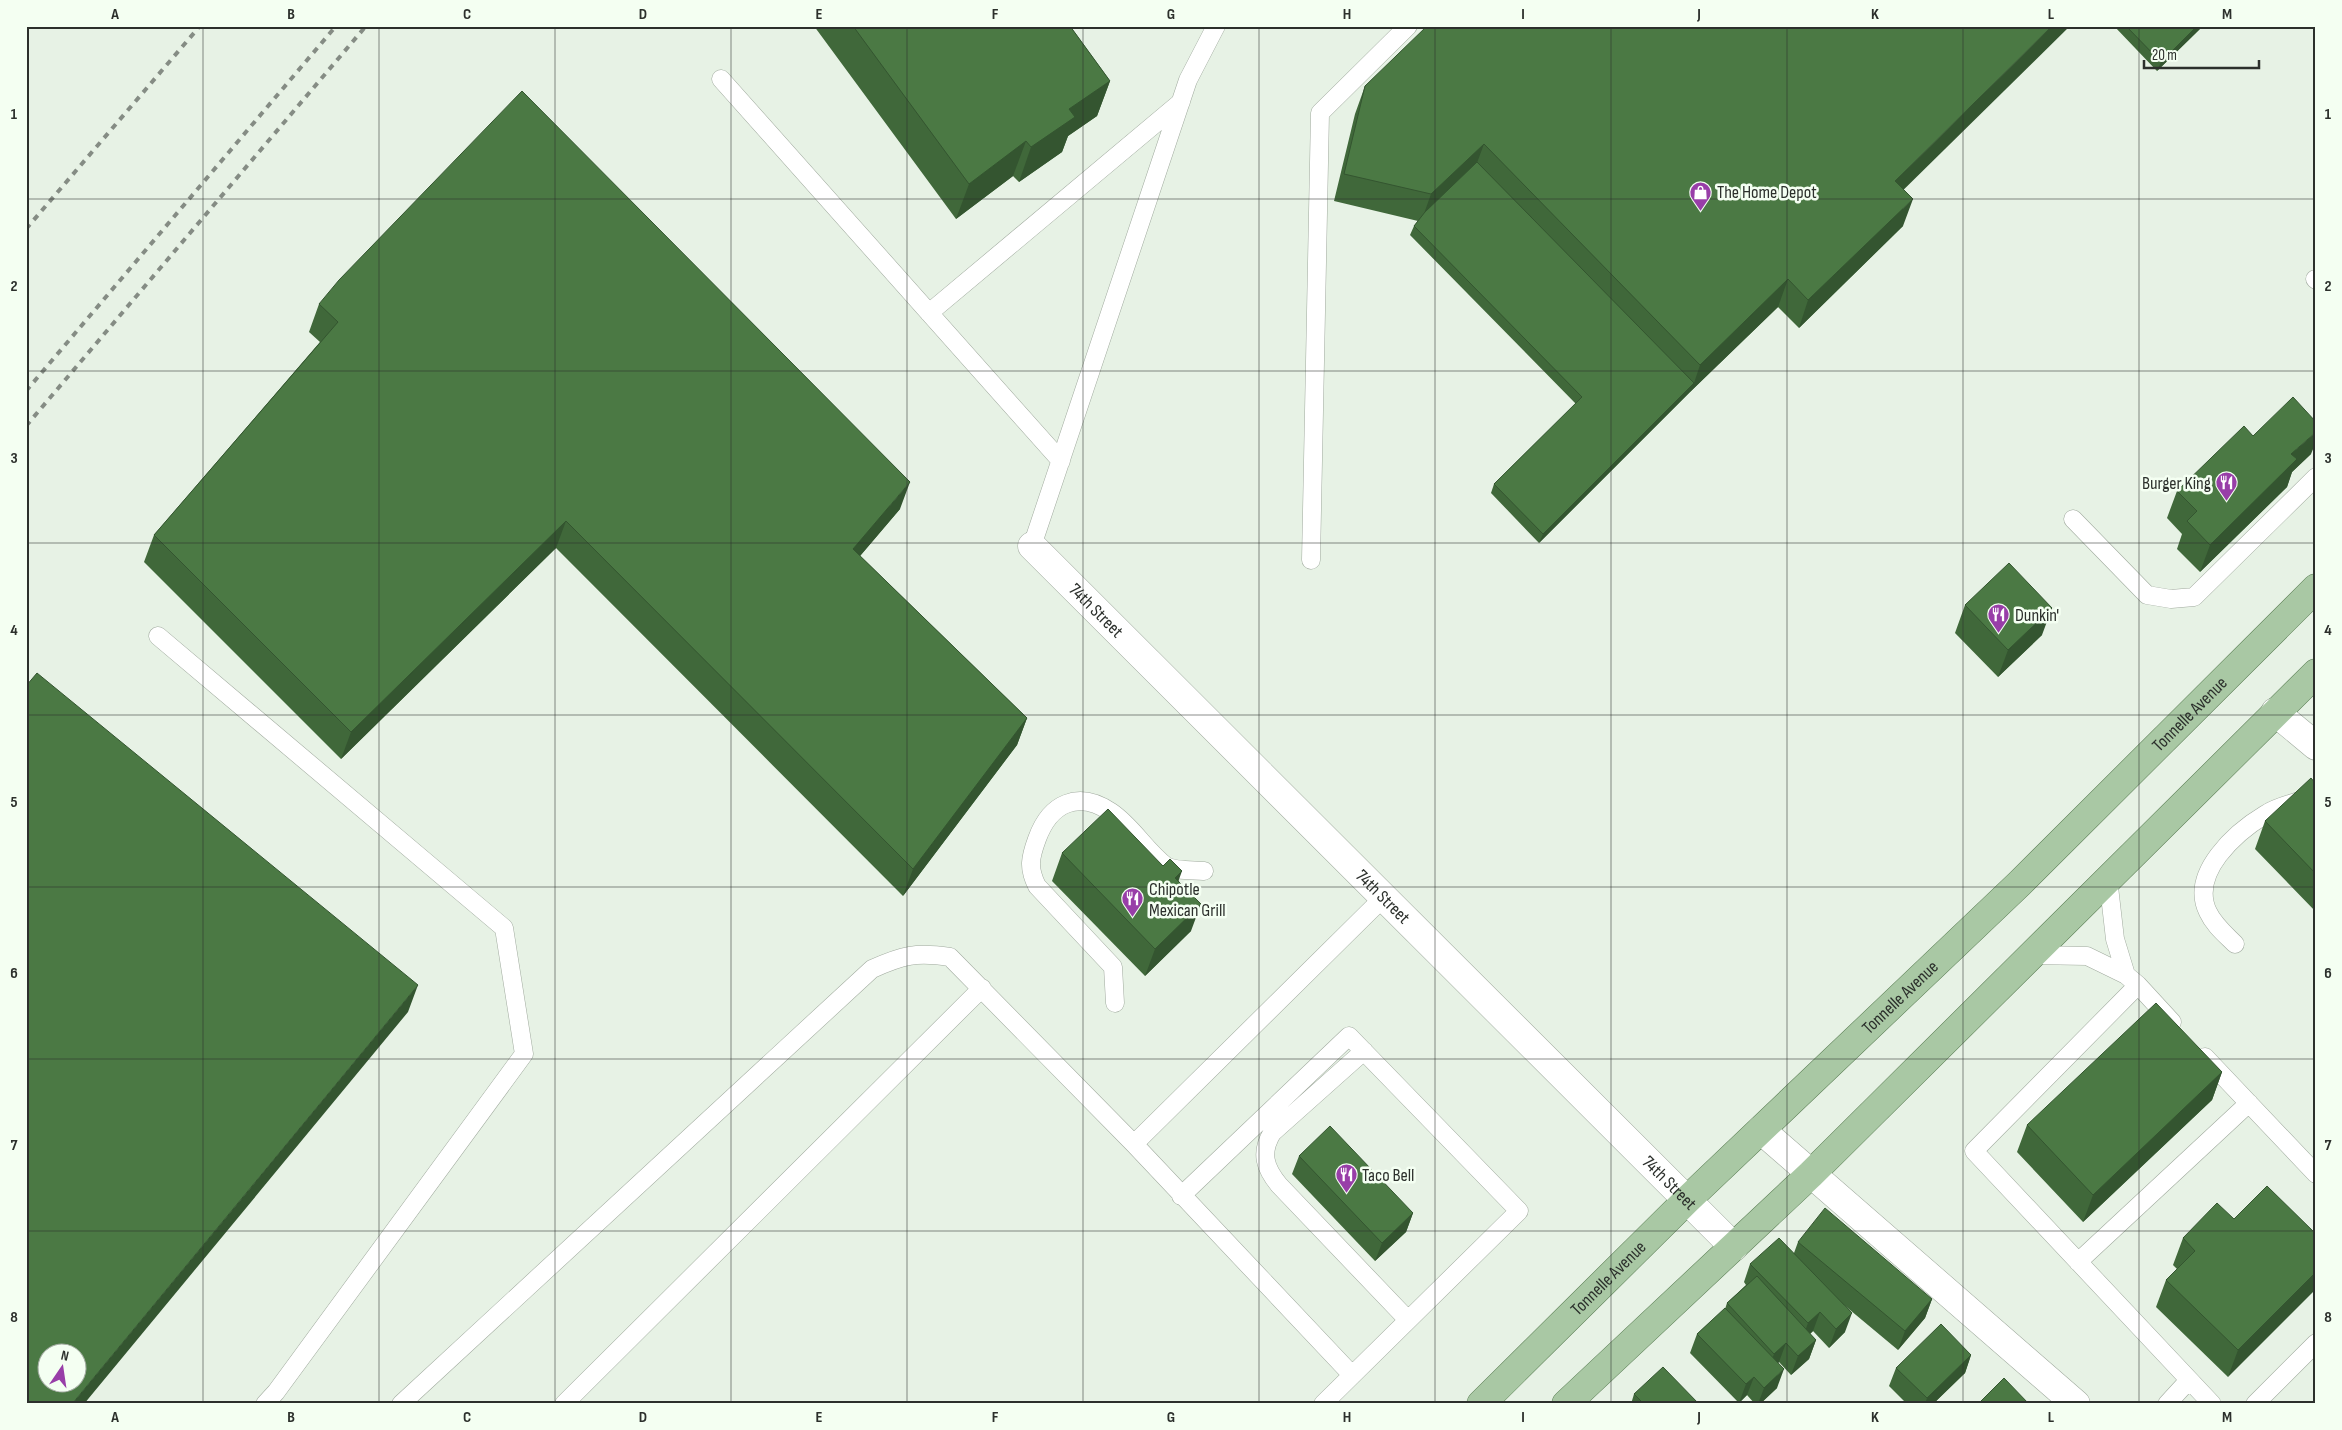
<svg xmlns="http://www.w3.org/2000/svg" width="2342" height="1430" font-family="'Sofia Sans Condensed',sans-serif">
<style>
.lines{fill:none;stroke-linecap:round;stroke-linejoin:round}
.service-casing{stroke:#a0aa9e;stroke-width:19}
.minor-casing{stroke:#a0aa9e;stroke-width:29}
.tertiary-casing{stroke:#a0aa9e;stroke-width:29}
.primary-casing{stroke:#587b52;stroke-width:29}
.service{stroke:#fff;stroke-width:18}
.minor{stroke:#fff;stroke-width:28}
.tertiary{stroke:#fff;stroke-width:28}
.primary{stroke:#a9c8a4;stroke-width:28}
.rail{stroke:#858c84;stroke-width:4;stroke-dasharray:6 6;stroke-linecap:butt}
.wall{fill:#40683a}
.shaded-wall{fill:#345530}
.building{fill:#4b7944;stroke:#345530;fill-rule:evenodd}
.grid{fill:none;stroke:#2c302c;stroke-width:1;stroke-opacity:0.55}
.labels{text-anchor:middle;stroke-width:5;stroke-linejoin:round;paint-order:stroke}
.poi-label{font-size:18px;fill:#2c302c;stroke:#f4fff2;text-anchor:start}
.street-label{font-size:18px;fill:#2c302c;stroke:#f4fff2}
.neatline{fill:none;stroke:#2c302c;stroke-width:2}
.grid-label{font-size:16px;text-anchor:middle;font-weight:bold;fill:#2c302c}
</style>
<rect width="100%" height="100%" fill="#e7f2e5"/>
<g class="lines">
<defs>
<path id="service" d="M 721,79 L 1061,461
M 2315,279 L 2316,280
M 929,313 L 1181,102
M 2073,519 L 2147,595 L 2171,599 L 2194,597 L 2316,477
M 1032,546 L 1188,80 L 1216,26
M 1311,560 L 1320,113 L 1408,26
M 158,636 L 504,928 L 524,1054 L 276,1392 L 265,1404
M 2108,878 L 2115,939 L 2126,975
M 2235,944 C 2225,934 2214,925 2208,912 C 2189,873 2236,832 2266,814 C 2276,807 2291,804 2302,800 L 2316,809
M 2029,955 L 2087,956 L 2126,975 L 2138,985
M 1115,1003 L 1113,967 L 1037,886 C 1028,868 1030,858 1037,839 C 1050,803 1078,790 1111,812 C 1132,826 1146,851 1166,866 C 1174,871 1194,870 1204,871
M 2172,1022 L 2138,985 L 1974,1151 L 2212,1404
M 1364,1051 L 1272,1133 C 1260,1153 1265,1168 1279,1185 L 1408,1320
M 2205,1057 L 2316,1174
M 1134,1144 L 1385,896
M 1181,1196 L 1349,1036 L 1519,1211 L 1323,1404
M 2078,1262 L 2249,1103
M 401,1404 L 872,969 C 903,955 916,952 950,957 L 1134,1144 L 1352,1375
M 564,1404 L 982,988
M 2167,1404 L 2189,1380
M 2255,1404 L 2316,1343"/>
<g id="minor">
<path id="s1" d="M 1032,546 L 1734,1247"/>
<path d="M 1761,1130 L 2076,1404"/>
</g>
<path id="tertiary" d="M 2275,712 L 2316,746"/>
<g id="primary">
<path id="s2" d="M 1481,1404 L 1687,1200 L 2020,883 L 2316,588"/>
<path d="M 1566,1404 L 1811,1174 L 2316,673"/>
</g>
</defs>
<use href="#service" class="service-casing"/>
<use href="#minor" class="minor-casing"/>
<use href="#tertiary" class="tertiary-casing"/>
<use href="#primary" class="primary-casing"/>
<use href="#service" class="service"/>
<use href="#minor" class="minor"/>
<use href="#tertiary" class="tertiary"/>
<use href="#primary" class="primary"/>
<path class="rail" d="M 26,229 L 200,26
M 26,391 L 336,26
M 26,426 L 366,26"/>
</g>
<path class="wall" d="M 814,26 L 1070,26 L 1110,81 L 1097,116 L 1068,136 L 1062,152 L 1019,182 L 1013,176 L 956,219 Z
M 2114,26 L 2203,26 L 2157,71 Z
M 1365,86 L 1903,190 L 1903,226 L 1799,328 L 1778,307 L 1690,392 L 1539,543 L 1491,493 L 1494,484 L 1576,404 L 1410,235 L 1414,226 L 1418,221 L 1334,201 L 1355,114 Z
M 319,304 L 900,509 L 860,556 L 1027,718 L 1017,745 L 903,896 L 556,548 L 341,759 L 144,562 L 154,535 L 320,342 L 309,332 Z
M 2253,436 L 2311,454 L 2292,472 L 2287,487 L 2200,572 L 2177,549 L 2182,534 L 2167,518 L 2177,491 Z
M 1965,605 L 2042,635 L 1998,677 L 1955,633 Z
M 2316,784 L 2316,912 L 2255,849 L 2265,821 Z
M 1062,853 L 1163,866 L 1179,881 L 1191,931 L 1145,976 L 1052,881 Z
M 2222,1072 L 2212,1100 L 2083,1222 L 2017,1152 L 2027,1125 Z
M 1299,1156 L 1413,1213 L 1406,1232 L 1375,1261 L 1292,1174 Z
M 2234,1219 L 2316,1234 L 2228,1377 L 2156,1307 L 2166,1280 L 2177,1269 L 2173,1265 L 2183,1238 Z
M 1798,1242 L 1932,1299 L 1925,1318 L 1898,1350 L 1844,1305 L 1845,1332 L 1829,1348 L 1813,1331 L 1810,1334 L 1816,1340 L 1809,1359 L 1791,1375 L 1779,1362 L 1778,1363 L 1777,1388 L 1760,1404 L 1755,1404 L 1747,1395 L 1739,1403 L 1690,1353 L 1697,1334 L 1725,1309 L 1727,1303 L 1746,1285 L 1744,1282 L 1750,1264 L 1794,1253 Z
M 1971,1355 L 1965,1373 L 1933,1404 L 1907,1404 L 1889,1386 L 1896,1368 Z
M 1634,1394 L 1699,1404 L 1631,1404 Z"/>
<path class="shaded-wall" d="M 2052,26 L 2070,26 L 1885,208 L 1895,181 Z
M 2197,26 L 2203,26 L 2157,71 L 2161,62 Z
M 1110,81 L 1097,116 L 1068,136 L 1062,152 L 1019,182 L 1031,147 L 1069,109 Z
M 1026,141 L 1013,176 L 956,219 L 969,184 Z
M 1484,144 L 1474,171 L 1421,222 L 1431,194 Z
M 1913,199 L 1903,226 L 1799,328 L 1808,300 Z
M 1788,279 L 1778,307 L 1690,392 L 1539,543 L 1543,534 L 1694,383 L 1700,365 Z
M 2316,432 L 2316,442 L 2311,454 L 2292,472 L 2287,487 L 2200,572 L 2210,545 L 2291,454 Z
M 910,482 L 900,509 L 843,576 L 853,549 Z
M 566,521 L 556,548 L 341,759 L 351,732 Z
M 2052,608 L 2042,635 L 1998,677 L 2008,650 Z
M 1027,718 L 1017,745 L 903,896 L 913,869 Z
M 1182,871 L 1172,899 L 1175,878 Z
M 1201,904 L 1191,931 L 1145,976 L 1155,949 Z
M 418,985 L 408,1012 L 84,1404 L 72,1404 Z
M 2222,1072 L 2212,1100 L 2083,1222 L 2093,1195 Z
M 1413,1213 L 1406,1232 L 1375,1261 L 1382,1243 Z
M 2316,1272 L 2316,1289 L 2228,1377 L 2238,1350 Z
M 1932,1299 L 1925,1318 L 1898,1350 L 1905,1331 Z
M 1820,1312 L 1813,1331 L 1801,1342 L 1808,1323 Z
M 1852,1313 L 1845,1332 L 1829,1348 L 1836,1329 Z
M 1816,1340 L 1809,1359 L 1791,1375 L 1798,1356 Z
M 1786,1343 L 1779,1362 L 1767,1373 L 1774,1354 Z
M 1971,1355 L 1965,1373 L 1933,1404 L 1925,1404 L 1927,1398 Z
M 1784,1369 L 1777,1388 L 1760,1404 L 1758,1404 L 1764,1388 Z
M 1754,1377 L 1747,1395 L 1739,1403 L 1746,1384 Z"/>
<path class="building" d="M 853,26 L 1070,26 L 1110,81 L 1069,109 L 1075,117 L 1031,147 L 1026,141 L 969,184 Z
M 1427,26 L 2052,26 L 1895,181 L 1913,199 L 1808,300 L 1788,279 L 1700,365 L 1484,144 L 1431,194 L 1344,174 L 1365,86 Z
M 2126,26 L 2197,26 L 2161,62 Z
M 522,91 L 910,482 L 853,549 L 1027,718 L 913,869 L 566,521 L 351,732 L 154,535 L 338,322 L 319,304 L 339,280 Z
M 1477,162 L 1694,383 L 1543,534 L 1494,484 L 1582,397 L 1414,226 L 1425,212 Z
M 2293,397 L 2316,422 L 2316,432 L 2291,454 L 2297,459 L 2210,545 L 2187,521 L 2197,511 L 2177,491 L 2244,426 L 2253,436 Z
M 2009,563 L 2052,608 L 2008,650 L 1965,605 Z
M 37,673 L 418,985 L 72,1404 L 26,1404 L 26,686 ZM 48,1352 L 78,1352 L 78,1382 L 48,1382 Z
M 2311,778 L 2316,784 L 2316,874 L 2265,821 Z
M 1108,809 L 1163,866 L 1170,859 L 1182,871 L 1175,878 L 1201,904 L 1155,949 L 1062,853 Z
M 2156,1003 L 2222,1072 L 2093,1195 L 2027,1125 Z
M 1330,1126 L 1413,1213 L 1382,1243 L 1299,1156 Z
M 2267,1186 L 2316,1234 L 2316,1272 L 2238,1350 L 2166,1280 L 2195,1251 L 2183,1238 L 2217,1203 L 2234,1219 Z
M 1825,1208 L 1932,1299 L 1905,1331 L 1798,1242 Z
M 1779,1238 L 1852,1313 L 1836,1329 L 1820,1312 L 1808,1323 L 1750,1264 Z
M 1757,1276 L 1816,1340 L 1798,1356 L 1786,1343 L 1774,1354 L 1727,1303 Z
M 1725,1308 L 1784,1369 L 1764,1388 L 1754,1377 L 1746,1384 L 1697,1334 Z
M 1941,1324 L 1971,1355 L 1927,1398 L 1896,1368 Z
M 1663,1367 L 1699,1404 L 1644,1404 L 1634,1394 Z
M 2004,1378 L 2029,1404 L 1978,1404 Z"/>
<path class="grid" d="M 203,26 L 203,1404M 379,26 L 379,1404M 555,26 L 555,1404M 731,26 L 731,1404M 907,26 L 907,1404M 1083,26 L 1083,1404M 1259,26 L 1259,1404M 1435,26 L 1435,1404M 1611,26 L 1611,1404M 1787,26 L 1787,1404M 1963,26 L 1963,1404M 2139,26 L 2139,1404M 26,199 L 2316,199M 26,371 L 2316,371M 26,543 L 2316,543M 26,715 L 2316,715M 26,887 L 2316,887M 26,1059 L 2316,1059M 26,1231 L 2316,1231"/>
<defs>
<symbol id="shop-pin" viewBox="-11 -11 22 30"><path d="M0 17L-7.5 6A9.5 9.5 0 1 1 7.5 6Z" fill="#983ea8" stroke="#f4fff2"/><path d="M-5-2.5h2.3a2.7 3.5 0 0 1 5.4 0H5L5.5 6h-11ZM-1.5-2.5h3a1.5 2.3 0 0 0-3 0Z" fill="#fff"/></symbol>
<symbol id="restaurant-pin" viewBox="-11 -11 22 30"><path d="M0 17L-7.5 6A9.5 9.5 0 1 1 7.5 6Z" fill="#983ea8" stroke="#f4fff2"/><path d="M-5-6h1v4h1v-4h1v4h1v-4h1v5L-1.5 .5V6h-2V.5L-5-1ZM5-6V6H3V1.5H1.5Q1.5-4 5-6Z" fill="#fff"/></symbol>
</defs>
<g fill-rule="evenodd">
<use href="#shop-pin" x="1688" y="180" width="25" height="34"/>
<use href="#restaurant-pin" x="2214" y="470" width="25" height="34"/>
<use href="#restaurant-pin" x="1986" y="602" width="25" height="34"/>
<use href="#restaurant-pin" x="1120" y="886" width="25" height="34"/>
<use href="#restaurant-pin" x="1334" y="1162" width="25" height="34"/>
</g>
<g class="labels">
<g class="poi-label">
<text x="1717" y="198">The Home Depot</text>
<text x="2211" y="489" text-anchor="end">Burger King</text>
<text x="2015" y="621">Dunkin'</text>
<text x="1149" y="895">Chipotle<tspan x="1149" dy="21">Mexican Grill</tspan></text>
<text x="1362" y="1181">Taco Bell</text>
</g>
<g class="street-label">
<text dy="6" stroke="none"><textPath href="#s1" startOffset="91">74th Street</textPath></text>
<text dy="6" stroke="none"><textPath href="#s2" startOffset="989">Tonnelle Avenue</textPath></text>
<text dy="6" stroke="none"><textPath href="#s1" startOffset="496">74th Street</textPath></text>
<text dy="6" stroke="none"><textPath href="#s2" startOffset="584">Tonnelle Avenue</textPath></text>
<text dy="6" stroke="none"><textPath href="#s1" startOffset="901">74th Street</textPath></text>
<text dy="6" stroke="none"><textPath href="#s2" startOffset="179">Tonnelle Avenue</textPath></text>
</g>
</g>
<rect width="2342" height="1430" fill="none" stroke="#f4fff2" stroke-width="55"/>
<g transform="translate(62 1368) rotate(13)"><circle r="24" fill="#f4fff2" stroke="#a4aca3"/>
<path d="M0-4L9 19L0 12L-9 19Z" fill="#983ea8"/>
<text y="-8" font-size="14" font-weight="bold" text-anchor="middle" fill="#2c302c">N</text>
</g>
<path d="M2144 60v8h115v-8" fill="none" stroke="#2c302c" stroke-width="2.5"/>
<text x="2152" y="60" font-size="15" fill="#2c302c" stroke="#f4fff2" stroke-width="4" paint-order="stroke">20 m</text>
<rect x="28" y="28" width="2286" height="1374" class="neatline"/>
<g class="grid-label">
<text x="115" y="19">A</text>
<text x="291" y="19">B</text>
<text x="467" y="19">C</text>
<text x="643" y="19">D</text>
<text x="819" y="19">E</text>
<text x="995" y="19">F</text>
<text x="1171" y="19">G</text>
<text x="1347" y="19">H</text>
<text x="1523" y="19">I</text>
<text x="1699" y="19">J</text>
<text x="1875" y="19">K</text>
<text x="2051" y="19">L</text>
<text x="2227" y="19">M</text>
<text x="14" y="119">1</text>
<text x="2328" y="119">1</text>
<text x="14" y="291">2</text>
<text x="2328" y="291">2</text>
<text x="14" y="463">3</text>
<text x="2328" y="463">3</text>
<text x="14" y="635">4</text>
<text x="2328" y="635">4</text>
<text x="14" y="807">5</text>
<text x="2328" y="807">5</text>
<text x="14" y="978">6</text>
<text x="2328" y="978">6</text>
<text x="14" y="1150">7</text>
<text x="2328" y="1150">7</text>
<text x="14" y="1322">8</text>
<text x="2328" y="1322">8</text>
<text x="115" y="1422">A</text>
<text x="291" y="1422">B</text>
<text x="467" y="1422">C</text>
<text x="643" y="1422">D</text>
<text x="819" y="1422">E</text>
<text x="995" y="1422">F</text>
<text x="1171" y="1422">G</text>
<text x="1347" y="1422">H</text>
<text x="1523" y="1422">I</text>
<text x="1699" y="1422">J</text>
<text x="1875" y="1422">K</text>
<text x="2051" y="1422">L</text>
<text x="2227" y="1422">M</text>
</g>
</svg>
